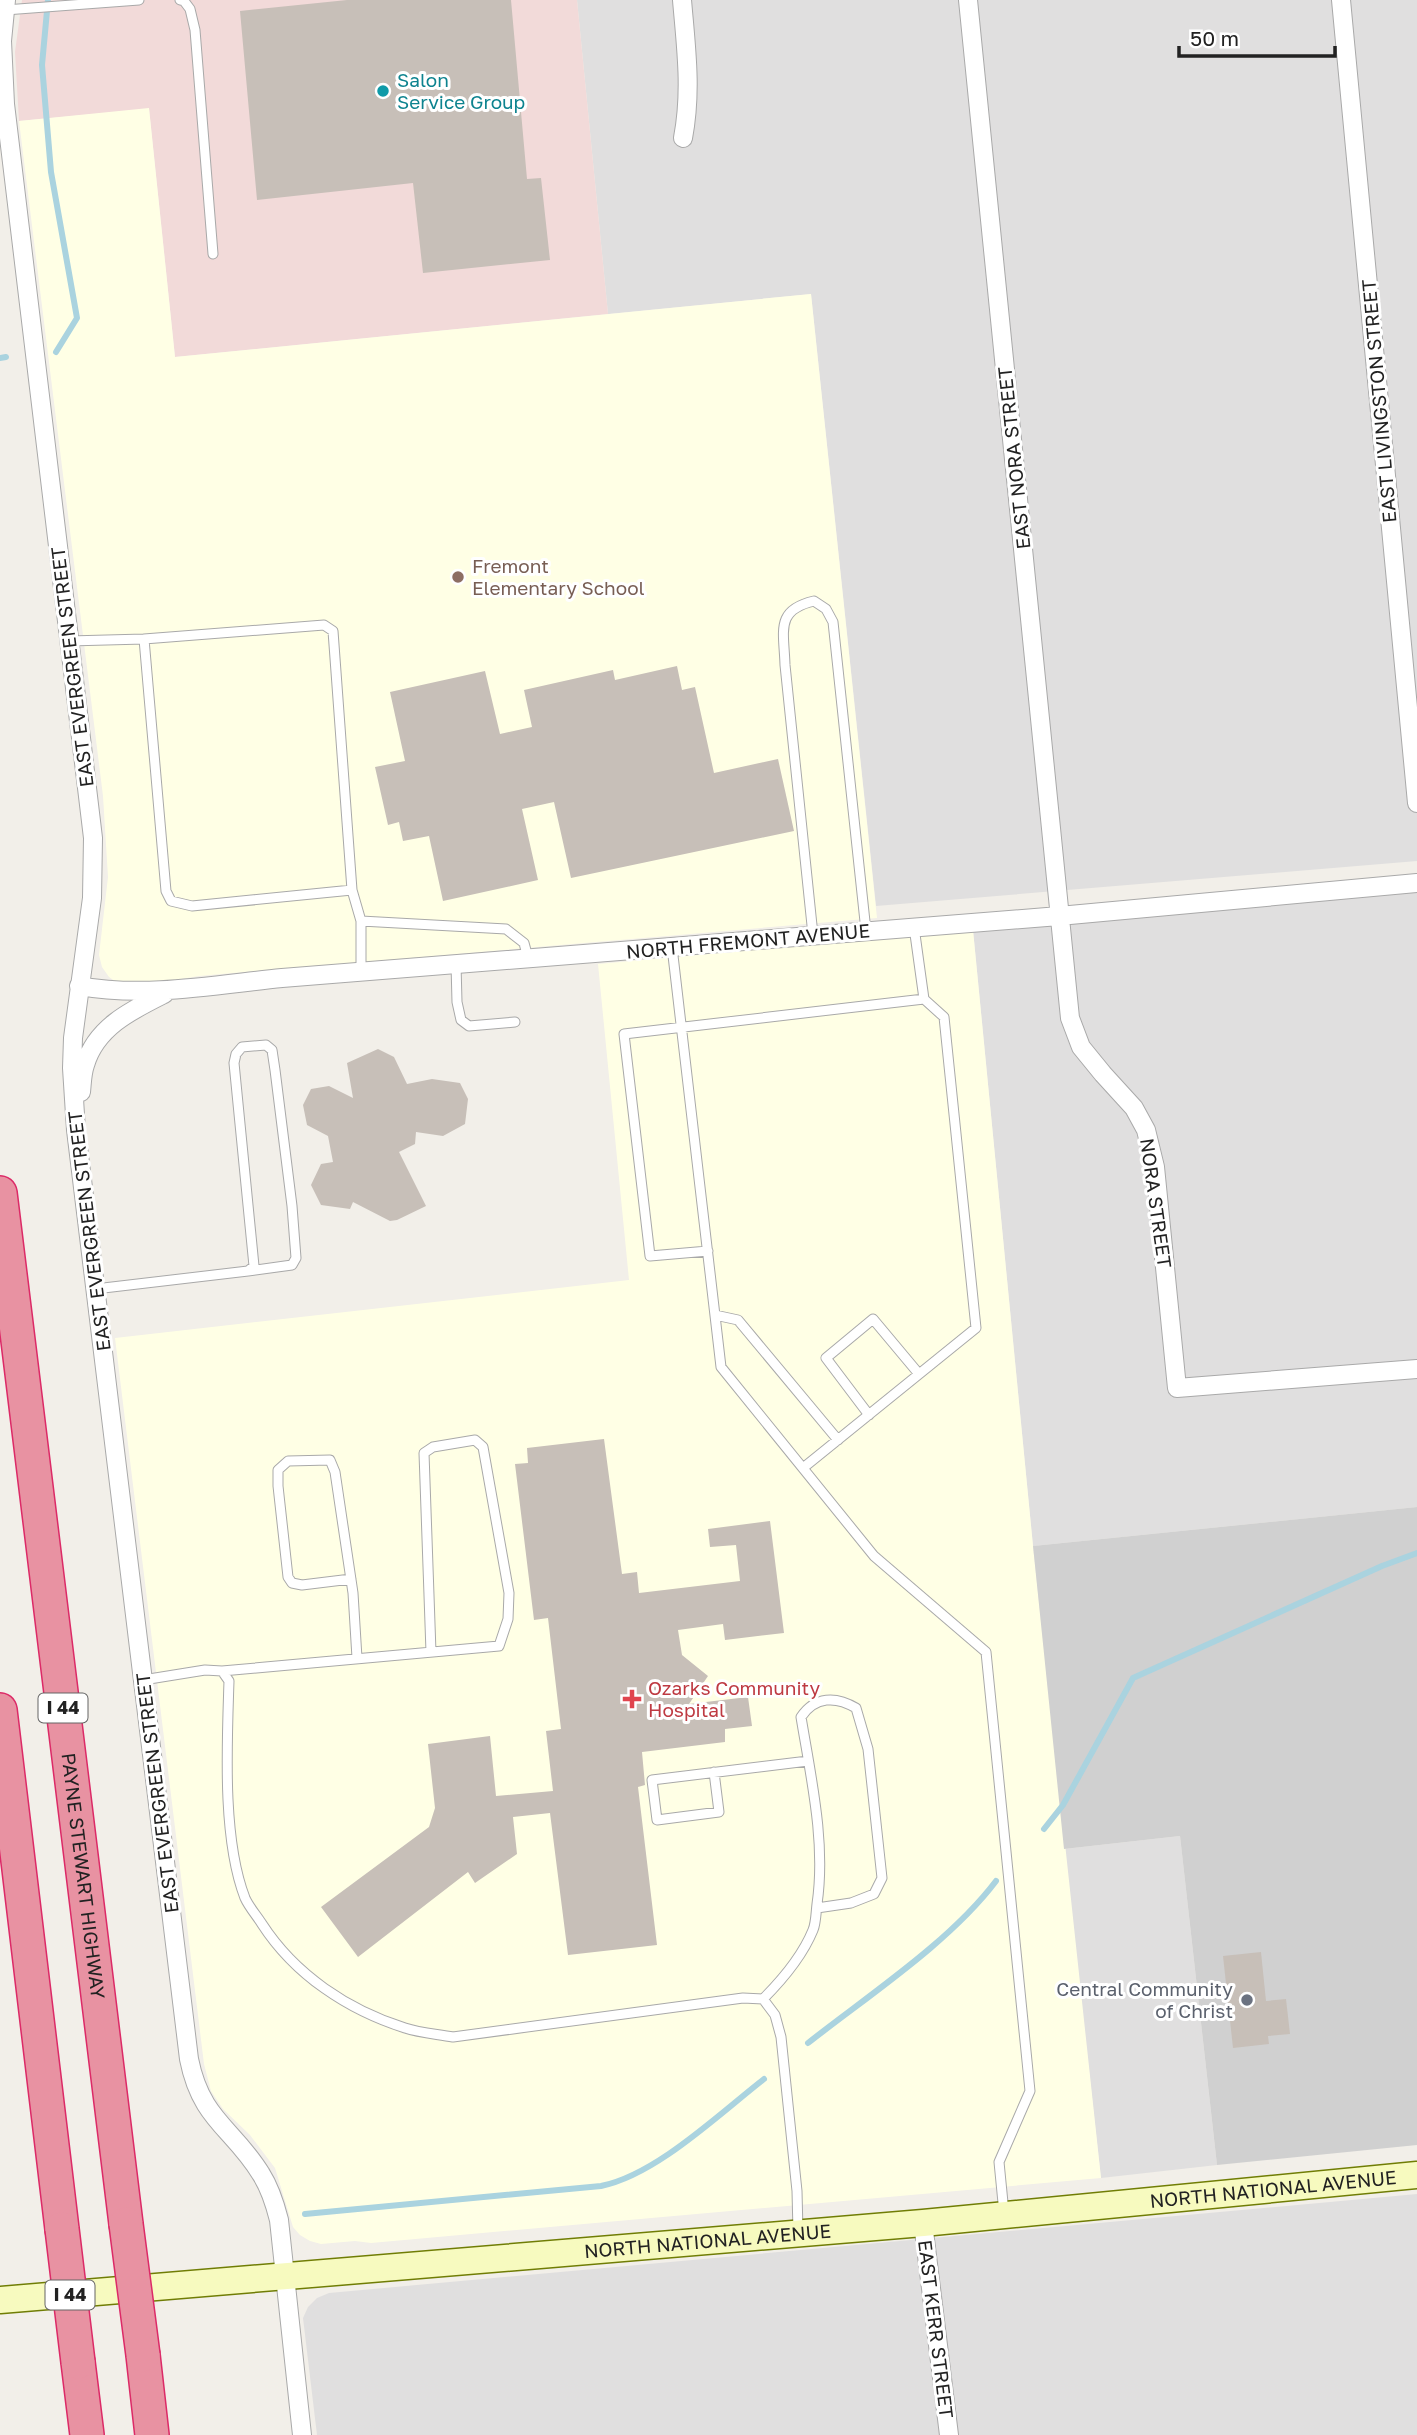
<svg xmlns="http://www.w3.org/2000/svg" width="1417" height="2435" font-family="'Golos Text',sans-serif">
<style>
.residential{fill:#e0dfdf}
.commercial{fill:#f2dad9}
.education{fill:#ffffe5}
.religious{fill:#d0d0d0}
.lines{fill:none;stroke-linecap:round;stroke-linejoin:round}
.stream{stroke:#aad3df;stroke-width:6}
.building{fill:#c7bfb8}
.service-casing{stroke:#a9a9a9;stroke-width:11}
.minor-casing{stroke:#a9a9a9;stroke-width:20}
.secondary-casing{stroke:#707d05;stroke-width:29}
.motorway-casing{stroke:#dc2a67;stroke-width:36}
.service{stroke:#fff;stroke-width:9}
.minor{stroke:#fff;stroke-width:18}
.secondary{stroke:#f7fabf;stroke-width:26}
.motorway{stroke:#e892a2;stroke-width:33}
.motorway-bridge-casing{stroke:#dc2a67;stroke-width:36;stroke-linecap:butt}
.motorway-bridge{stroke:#e892a2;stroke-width:33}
.culture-dot{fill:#0f9aa8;stroke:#fff;stroke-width:2.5}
.education-dot{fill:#8d6e63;stroke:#fff;stroke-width:2.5}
.health-dot{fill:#e0444e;stroke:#fff;stroke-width:2.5}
.worship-dot{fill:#6b7280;stroke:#fff;stroke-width:2.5}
.labels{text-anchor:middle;stroke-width:6;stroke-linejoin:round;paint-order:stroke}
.shield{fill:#fff;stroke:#646464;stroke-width:2}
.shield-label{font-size:18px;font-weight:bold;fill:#222}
.culture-label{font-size:19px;fill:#0d838f;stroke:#fff;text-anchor:start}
.street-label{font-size:19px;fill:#222;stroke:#fff}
.education-label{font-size:19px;fill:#785e54;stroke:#fff;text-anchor:start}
.health-label{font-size:19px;fill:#be3a42;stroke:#fff;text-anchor:start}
.worship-label{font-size:19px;fill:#5b616d;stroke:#fff;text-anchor:end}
</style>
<rect width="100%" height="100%" fill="#f2efe9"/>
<path class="residential" d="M 577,0 L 1417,0 L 1417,861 L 876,906 L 811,294 L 608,314 Z
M 1417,892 L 1417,1507 L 1033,1546 L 973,930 Z
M 1180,1836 L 1217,2165 L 1101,2178 L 1064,1849 Z
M 1417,2194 L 1417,2435 L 317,2435 L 303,2318 L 308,2307 L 317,2298 L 329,2293 Z"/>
<path class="commercial" d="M 22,0 L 577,0 L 608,314 L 175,357 L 149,109 L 19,121 L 15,52 Z"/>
<path class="education" d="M 149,108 L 175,357 L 811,294 L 877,918 L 199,976 L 133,987 L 119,984 L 109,977 L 102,967 L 99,955 L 108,877 L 103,796 L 19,121 Z
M 973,930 L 1033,1546 L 1101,2178 L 371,2243 L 355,2241 L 321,2244 L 310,2241 L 300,2235 L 293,2227 L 275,2168 L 250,2135 L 223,2109 L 211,2091 L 204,2064 L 115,1338 L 629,1280 L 598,964 Z"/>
<path class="religious" d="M 1417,1507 L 1417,2145 L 1217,2165 L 1180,1836 L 1064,1849 L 1033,1546 Z"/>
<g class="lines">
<path class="stream" d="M 48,0 L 42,65 L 51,172 L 77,318 L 56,352
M 0,358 L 6,357
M 1044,1829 L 1063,1805 L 1133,1678 L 1382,1566 L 1417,1553
M 808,2043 C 869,1995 950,1942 996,1881
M 305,2214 L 601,2186 C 656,2175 719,2114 764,2079"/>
</g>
<path class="building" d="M 347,0 L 511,0 L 527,179 L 541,178 L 550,260 L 423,273 L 413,183 L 257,200 L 240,11 Z
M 677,666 L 682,690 L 695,687 L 714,773 L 778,759 L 794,831 L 571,878 L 554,802 L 522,809 L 538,880 L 443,901 L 429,836 L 403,841 L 399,822 L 388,825 L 375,767 L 405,761 L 390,692 L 485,671 L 500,734 L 532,727 L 524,690 L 613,670 L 615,680 Z
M 378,1049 L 394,1057 L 407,1084 L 432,1079 L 460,1083 L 468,1099 L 465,1124 L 443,1136 L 416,1132 L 415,1144 L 399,1152 L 426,1206 L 397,1220 L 390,1221 L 353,1202 L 350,1209 L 321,1205 L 311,1185 L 321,1164 L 333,1162 L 328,1136 L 307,1125 L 303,1105 L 311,1089 L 329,1086 L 353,1098 L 347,1063 Z
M 604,1439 L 622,1574 L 637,1572 L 639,1593 L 740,1581 L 736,1545 L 710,1547 L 708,1529 L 770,1521 L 784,1633 L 725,1640 L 723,1624 L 678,1630 L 682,1655 L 708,1676 L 689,1704 L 748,1697 L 752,1726 L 725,1729 L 725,1742 L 642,1752 L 645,1785 L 638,1787 L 657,1945 L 568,1955 L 550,1813 L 513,1817 L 517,1854 L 475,1883 L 468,1872 L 358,1957 L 321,1907 L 429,1827 L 435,1808 L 428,1744 L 490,1736 L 496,1796 L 553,1791 L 546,1731 L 561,1729 L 548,1618 L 534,1620 L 515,1464 L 528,1463 L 527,1448 Z
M 1261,1952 L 1266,2001 L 1286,1999 L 1290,2034 L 1268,2036 L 1269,2044 L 1233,2048 L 1223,1956 Z"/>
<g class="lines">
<defs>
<path id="service" d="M 180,0 L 184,1 L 190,9 L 195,30 L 213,254
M 5,10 L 139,0
M 144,639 L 324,625 L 333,631 L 352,890
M 69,641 L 144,639 L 166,891 L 171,901 L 192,906 L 352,890 L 361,921 L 361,972
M 361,921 L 506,929 L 524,943 L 528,958
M 813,935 L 785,665 C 784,631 775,610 814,601 L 826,609 L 833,622 L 866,931
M 672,947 L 721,1367 L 874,1556 L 986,1652 L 1030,2091 L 999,2162 L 1004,2213
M 456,964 L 457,1002 L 461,1020 L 469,1026 L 515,1022
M 708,1251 L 650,1256 L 624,1034 L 924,999
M 95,1289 L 248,1271 L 254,1266 L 234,1063 L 236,1054 L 242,1047 L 266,1045 L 272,1050 L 275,1070 L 292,1206 L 296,1258 L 292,1265 L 248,1271
M 715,1315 L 738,1320 L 838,1440
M 869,1415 L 826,1358 L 873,1319 L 919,1374
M 803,1468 L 976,1328 L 944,1017 L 924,999 L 914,927
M 351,1579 L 302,1585 L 292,1583 L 288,1577 L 278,1486 L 278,1470 L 288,1461 L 330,1460 L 335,1472 L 353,1593 L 357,1658
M 222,1671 L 499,1646 L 508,1619 L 509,1593 L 483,1447 L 475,1440 L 433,1447 L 424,1453 L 431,1652
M 143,1680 L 205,1670 L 222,1671 L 229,1681 C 227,1744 222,1839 245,1898 C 249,1907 257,1916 262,1924 C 295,1975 348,2010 405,2028 C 420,2033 437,2034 453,2037 L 743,1998 L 763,1999 L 775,2015 L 781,2037 L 797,2191 L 798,2232
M 714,1772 L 719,1812 L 657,1820 L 652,1780 L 808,1761
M 763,1999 C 783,1979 802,1957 813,1930 C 816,1923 816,1912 817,1904 C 826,1843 811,1778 801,1717 C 815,1696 836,1696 856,1708 L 868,1749 L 882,1878 L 874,1894 L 851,1903 L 817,1908"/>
<path id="minor" d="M 6,0 L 2,41 L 5,104 L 93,838 L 92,898 L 73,1038 L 72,1068 L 76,1130 L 189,2059 C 201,2120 233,2128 261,2174 C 270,2188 275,2204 279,2220 L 302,2435
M 682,0 C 686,47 692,91 683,138
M 968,0 L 1070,1018 L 1081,1047 L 1103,1074 L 1134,1108 L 1146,1130 L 1155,1167 L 1177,1388 L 1417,1369
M 1341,0 L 1417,803
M 79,986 C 146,998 214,985 282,978 L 1059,916 L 1417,883
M 81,1092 C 82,1083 82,1073 85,1065 C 96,1027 132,1010 164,994
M 923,2223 L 949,2435"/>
<g id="secondary">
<path id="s1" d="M 0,2300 L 923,2223 L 1417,2175"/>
</g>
<g id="motorway">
<path id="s2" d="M 0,1193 L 126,2224"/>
<path d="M 0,1710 L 62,2229"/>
<path d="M 143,2355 L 152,2435"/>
<path d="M 78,2362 L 87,2435"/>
</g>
</defs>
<use href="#service" class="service-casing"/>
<use href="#minor" class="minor-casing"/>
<use href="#secondary" class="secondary-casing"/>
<use href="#motorway" class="motorway-casing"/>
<use href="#service" class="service"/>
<use href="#minor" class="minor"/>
<use href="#secondary" class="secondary"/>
<use href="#motorway" class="motorway"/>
<defs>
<path id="motorway-bridge" d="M 126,2224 L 143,2355
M 62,2229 L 78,2362"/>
</defs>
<use href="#motorway-bridge" class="motorway-bridge-casing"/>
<use href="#motorway-bridge" class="motorway-bridge"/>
</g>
<circle class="culture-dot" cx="383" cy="91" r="7"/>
<circle class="education-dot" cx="458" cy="577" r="7"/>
<path class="health-dot" d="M628.5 1688.5h7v7h7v7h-7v7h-7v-7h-7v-7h7z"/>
<circle class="worship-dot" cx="1247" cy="2000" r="7"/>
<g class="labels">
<g class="shield">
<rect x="38.5" y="1693.5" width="49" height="29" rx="5"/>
<rect x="45.5" y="2280.5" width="49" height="29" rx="5"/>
</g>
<g class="shield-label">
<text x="63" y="1714">I 44</text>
<text x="70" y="2301">I 44</text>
</g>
<g class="culture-label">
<text x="397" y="87">Salon<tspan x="397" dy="22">Service Group</tspan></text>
</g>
<g class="street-label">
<text transform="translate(1379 401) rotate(-95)" y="7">EAST LIVINGSTON STREET</text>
<text transform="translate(1014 458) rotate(-96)" y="7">EAST NORA STREET</text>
<text transform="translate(72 667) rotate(-97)" y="7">EAST EVERGREEN STREET</text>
<text transform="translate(748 941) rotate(-5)" y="7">NORTH FREMONT AVENUE</text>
<text transform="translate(1156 1203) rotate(82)" y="7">NORA STREET</text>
<text transform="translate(89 1231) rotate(-97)" y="7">EAST EVERGREEN STREET</text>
<text transform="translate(157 1793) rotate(-97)" y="7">EAST EVERGREEN STREET</text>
<text dy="7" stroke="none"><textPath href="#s2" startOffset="688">PAYNE STEWART HIGHWAY</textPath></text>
<text dy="7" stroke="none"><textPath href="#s1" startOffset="1278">NORTH NATIONAL AVENUE</textPath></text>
<text dy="7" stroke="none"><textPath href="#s1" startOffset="710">NORTH NATIONAL AVENUE</textPath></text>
<text transform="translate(936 2329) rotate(83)" y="7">EAST KERR STREET</text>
</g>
<g class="education-label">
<text x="472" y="573">Fremont<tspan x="472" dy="22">Elementary School</tspan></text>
</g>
<g class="health-label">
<text x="648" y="1695">Ozarks Community<tspan x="648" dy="22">Hospital</tspan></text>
</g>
<g class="worship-label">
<text x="1233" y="1996">Central Community<tspan x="1233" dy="22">of Christ</tspan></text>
</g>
</g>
<path d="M1179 46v10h156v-10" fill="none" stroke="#222222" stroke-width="3.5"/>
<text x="1190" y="46" font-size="21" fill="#222222" stroke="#ffffff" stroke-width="5" paint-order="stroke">50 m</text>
</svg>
